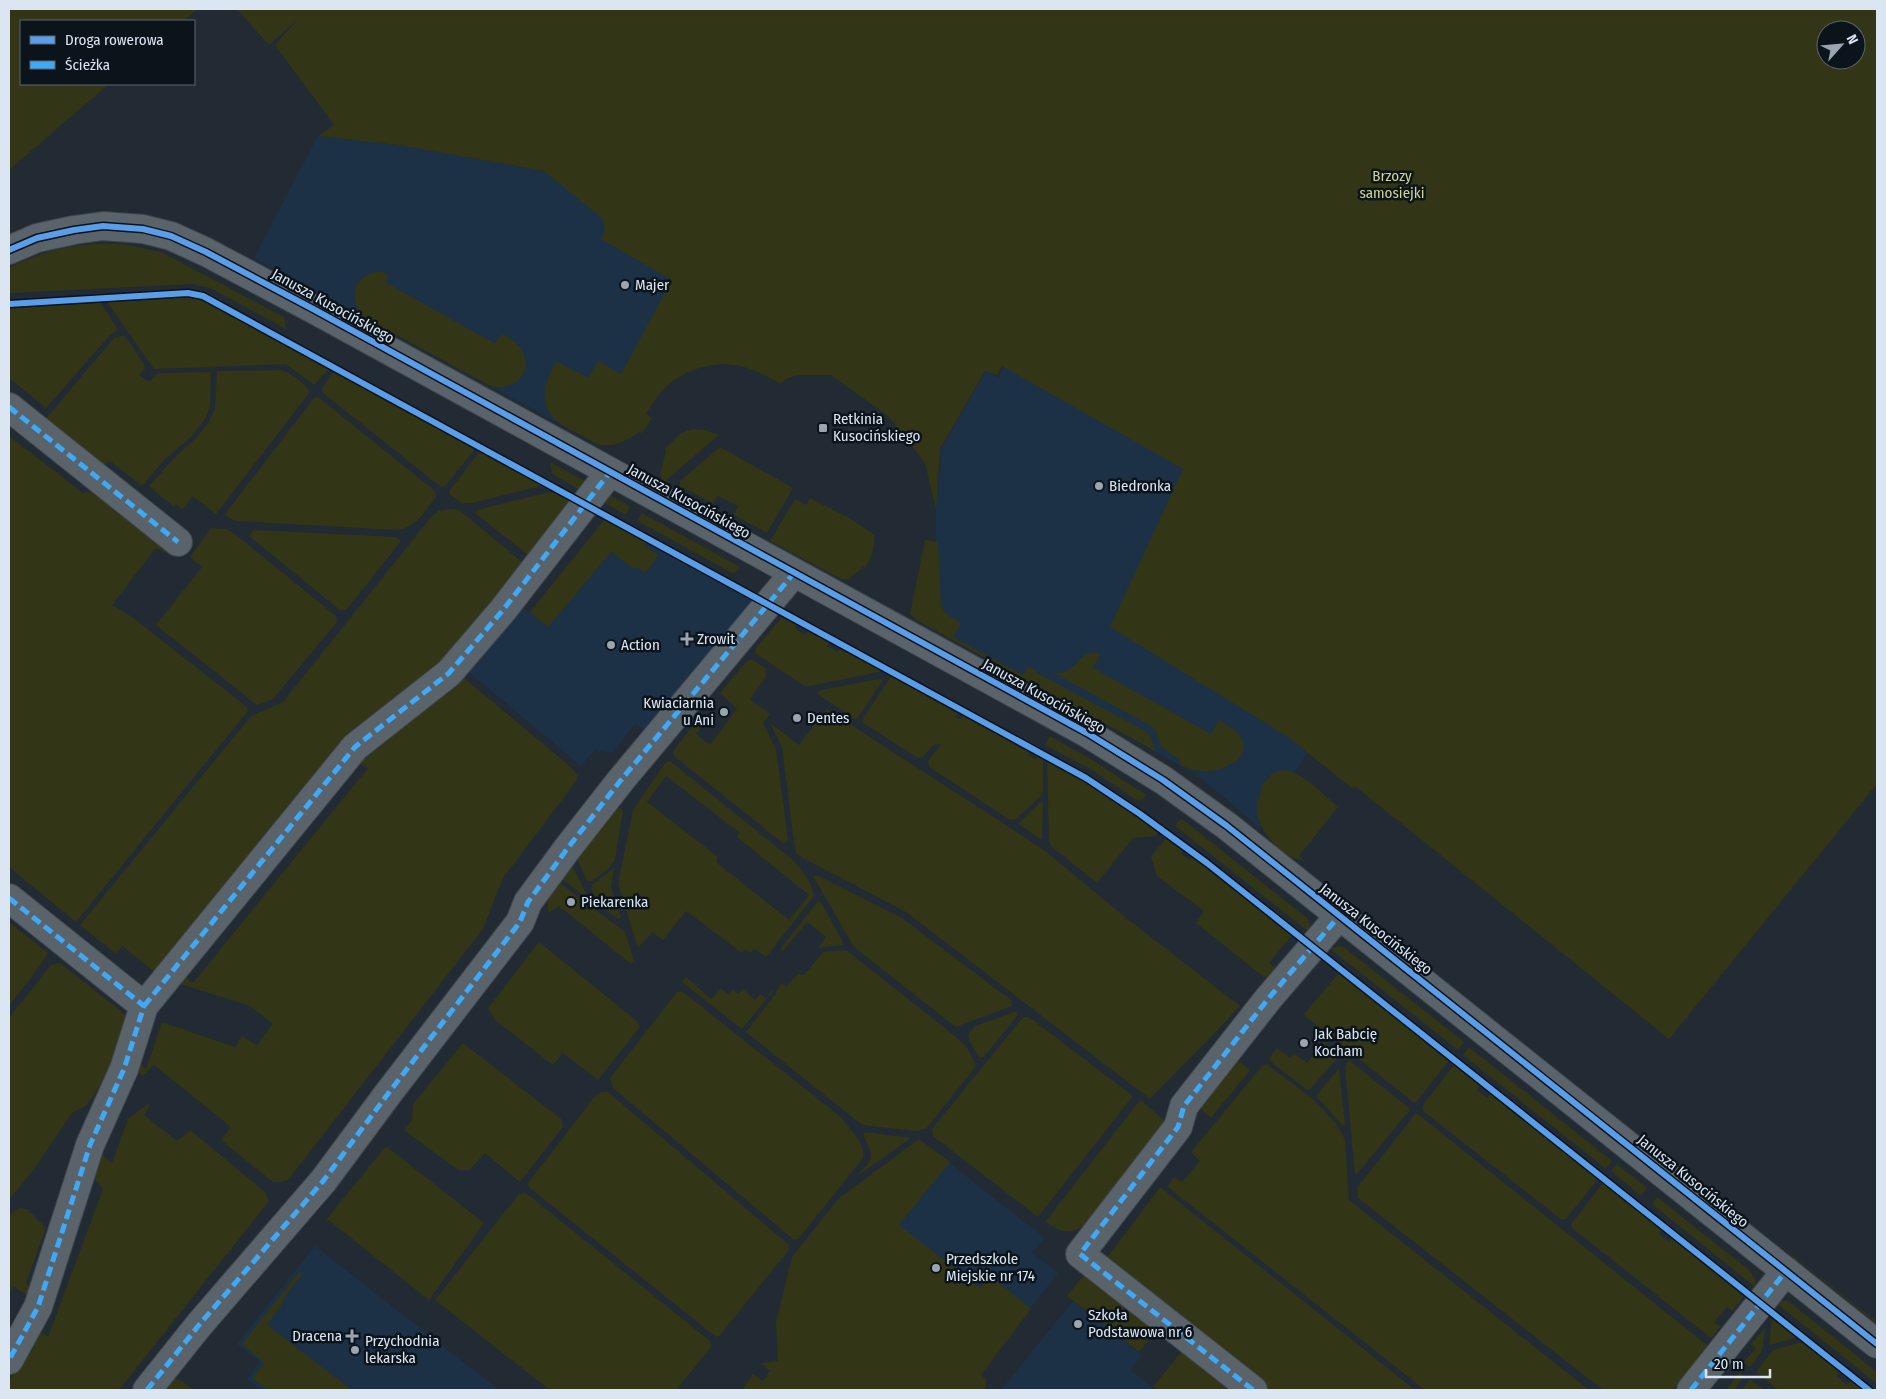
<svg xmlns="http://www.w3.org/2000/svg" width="1886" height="1399" font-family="'Fira Sans Condensed',sans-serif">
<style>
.built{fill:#1d3146}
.green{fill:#323516;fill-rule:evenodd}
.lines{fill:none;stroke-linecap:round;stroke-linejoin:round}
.minor-casing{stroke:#3e464e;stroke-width:30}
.minor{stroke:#5a626a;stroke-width:28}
.quiet{stroke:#3fa9f5;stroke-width:5;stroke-dasharray:10 5;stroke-linecap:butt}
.cycleway-casing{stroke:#0b131b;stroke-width:9}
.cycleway{stroke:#5a9eea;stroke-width:6}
.poi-dot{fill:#9aa5b0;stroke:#0b131b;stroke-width:2}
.labels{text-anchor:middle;stroke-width:5;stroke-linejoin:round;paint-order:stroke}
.park-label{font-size:15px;fill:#ced48c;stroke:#0b131b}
.poi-label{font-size:15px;fill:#dbe6f2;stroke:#0b131b;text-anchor:start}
.street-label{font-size:15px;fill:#dbe6f2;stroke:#0b131b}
</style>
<rect width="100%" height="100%" fill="#222b34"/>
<path class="built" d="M 318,136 L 398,145 L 545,171 L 677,276 L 586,438 L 254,258 Z
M 1005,364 L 1191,466 L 1312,745 L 1259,829 L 1251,820 L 1197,775 L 952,638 L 939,611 L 936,553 L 936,498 L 941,465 L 940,451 L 986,371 L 998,378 Z
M 605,519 L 759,602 L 650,734 L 635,723 L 612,753 L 595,750 L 581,766 L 463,667 L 515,601 L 529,613 Z
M 921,1141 L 1045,1238 L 1032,1253 L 1058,1273 L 967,1390 L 778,1322 Z
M 315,1246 L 499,1390 L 262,1390 L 247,1379 L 260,1362 L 237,1344 Z
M 1073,1301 L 1142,1355 L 1130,1370 L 1155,1390 L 1001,1390 Z"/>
<path class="green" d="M 9,9 L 198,9 L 183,21 L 21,21 L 21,84 L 109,84 L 9,170 Z
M 237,9 L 1877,9 L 1877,784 L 1669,1039 L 1356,787 L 1353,789 L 1288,737 L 1110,627 L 1183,469 L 1002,366 L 997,375 L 985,371 L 940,449 L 936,510 L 925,463 L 888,416 L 831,375 L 797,375 L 784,380 L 781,384 C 768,377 754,369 739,366 C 713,360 683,370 664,389 C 657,396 652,405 646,414 L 652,418 L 642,433 L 639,432 C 629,440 614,447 600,445 C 595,444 588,439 583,436 C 564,427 544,418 545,394 C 545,382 551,371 556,361 L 588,378 L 598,361 L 621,374 L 672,280 L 601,239 L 605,229 L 602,218 L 544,171 L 398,145 L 318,136 L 334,125 L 275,45 L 297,20 L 269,45 ZM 1826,30 L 1856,30 L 1856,60 L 1826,60 Z
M 92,244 L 123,244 L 161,252 L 284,317 L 286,329 L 212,289 L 194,284 L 9,293 L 9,268 C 39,252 59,248 92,244 Z
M 381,271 L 389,276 L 385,282 L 494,343 L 503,334 C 511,339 518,344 523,352 C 533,375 511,394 488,385 L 362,316 C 348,294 354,275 381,271 Z
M 187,297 L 195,297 L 207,302 L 330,368 L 314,385 L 286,364 L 154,369 L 107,302 Z
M 100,302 L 118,330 L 111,334 L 46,408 L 9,378 L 9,307 Z
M 124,335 L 144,364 L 145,369 L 139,375 L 149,382 L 158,373 L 211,372 L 210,407 L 206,418 L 190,438 L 165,459 L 142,486 L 110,461 L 104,466 L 44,421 L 114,338 Z
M 280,370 C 290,372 305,383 310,392 L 216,514 L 193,496 L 182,510 L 176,504 L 174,507 L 149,486 L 176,456 L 196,438 L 208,423 L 215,409 L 217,371 Z
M 334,371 L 476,448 L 445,486 L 441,487 L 323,393 L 322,388 Z
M 318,397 L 435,491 L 436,497 C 425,511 416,528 397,530 L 237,521 L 231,519 L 225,514 L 314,398 Z
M 693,429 L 706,430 L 719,435 L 664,482 L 660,474 L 666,451 L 664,450 L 681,433 Z
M 9,436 L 83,493 L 96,491 L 168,546 L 165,552 L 156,548 L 112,605 L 132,617 L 247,707 L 248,711 L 76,922 L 9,867 Z
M 720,447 L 793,488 L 767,533 L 734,515 L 738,506 L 718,496 L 713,504 L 680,486 L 680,481 Z
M 480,451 L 544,485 L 473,503 L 462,503 L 450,495 L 450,490 Z
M 550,462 L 583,480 L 587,484 L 585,493 L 552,474 Z
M 554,491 L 575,502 L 532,558 L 475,513 L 477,510 Z
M 609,495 L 630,506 L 627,513 L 624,514 L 599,500 Z
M 810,498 L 853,520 L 874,535 C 875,547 872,558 865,568 L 863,567 L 849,579 L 841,579 L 770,541 L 795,499 L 806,505 Z
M 452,509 L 459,510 L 527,566 L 451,664 L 354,742 L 161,977 L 122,946 L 116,954 L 80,925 L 251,716 L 283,702 L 431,517 L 438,511 Z
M 642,513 L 740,567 L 734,574 L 639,522 L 638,520 Z
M 605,519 L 647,541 L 644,546 L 659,555 L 645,573 L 637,567 L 634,569 L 611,552 L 548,627 L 530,612 Z
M 211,528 L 226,529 L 236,535 L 336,616 L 337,622 L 273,699 L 257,705 L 156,625 L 202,567 L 190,557 Z
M 253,530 L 396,537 L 401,541 L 348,608 L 341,611 L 249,536 Z
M 925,540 L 938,542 L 941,606 L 946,614 L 961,623 L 953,637 L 1023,675 L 1029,666 L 1041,675 L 1147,732 L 1151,737 L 1155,751 L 918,621 L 910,614 Z
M 783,616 L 797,624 L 795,629 L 805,635 L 808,630 L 829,642 L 827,646 L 837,652 L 840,648 L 883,671 L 810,686 L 804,686 L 756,654 L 755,649 Z
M 1095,652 L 1100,654 L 1093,668 L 1211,734 L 1219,720 C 1238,731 1255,743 1235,763 L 1233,762 C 1215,775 1199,773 1180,765 L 1180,760 L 1161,747 L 1156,731 L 1151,726 L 1052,672 C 1077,677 1075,653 1095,652 Z
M 749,660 L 753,660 L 765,668 L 766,677 L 750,699 L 770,714 L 763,723 L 776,749 L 788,840 L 784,844 L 674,756 L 673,751 L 695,723 L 698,722 L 702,726 L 696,734 L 710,745 L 737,709 L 720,693 L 745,663 Z
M 459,674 L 573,769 L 578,776 L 577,780 L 503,878 L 483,929 L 288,1180 L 280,1182 L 273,1182 L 221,1140 L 231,1127 L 154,1065 L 142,1076 L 134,1067 L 132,1058 L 146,1069 L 162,1022 L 235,1047 L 242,1036 L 257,1045 L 273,1024 L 250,1006 L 172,981 L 179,972 L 193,983 L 368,768 L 352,760 Z
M 892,675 L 959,712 L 955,717 L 960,719 L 964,715 L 1030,751 L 1028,755 L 1036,759 L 1039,756 L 1043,758 L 1043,792 L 1042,795 L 1016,819 L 1010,820 L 929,767 L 928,761 L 941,744 L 933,745 L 923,757 L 918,758 L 863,723 L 862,720 Z
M 884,678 L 858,718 L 855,719 L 818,694 L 817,692 L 821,690 Z
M 827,709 L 1044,850 L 1125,917 L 1240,1006 C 1211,1038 1180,1068 1150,1099 L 906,912 L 801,857 L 796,853 L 795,849 L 782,747 L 770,723 L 799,745 Z
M 1050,736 L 1094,761 L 1146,795 L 1144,798 L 1138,801 L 1092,770 L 1045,745 Z
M 670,761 L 794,861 C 802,871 813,883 814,896 L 766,957 L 755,949 L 751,953 L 745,949 L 742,953 L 686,911 L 663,940 L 652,932 L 638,948 L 618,884 L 633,810 L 666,762 ZM 666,776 L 740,833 L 737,837 L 809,895 L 789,920 L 716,862 L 718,857 L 647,802 Z
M 1047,761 L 1084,781 L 1159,831 L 1155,836 L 1133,838 L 1097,883 L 1052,847 L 1049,841 Z
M 1282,770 C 1300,769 1325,796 1338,807 L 1299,856 L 1305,861 C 1285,860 1259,832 1257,813 C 1256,805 1259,797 1262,789 L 1260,788 L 1271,774 Z
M 1041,802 L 1043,803 L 1042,840 L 1018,824 Z
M 616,806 L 623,810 L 615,860 L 608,869 L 592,881 L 587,881 L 576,856 Z
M 1182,819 L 1307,918 L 1310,924 L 1309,932 L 1175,826 L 1179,820 Z
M 1167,837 L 1184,850 L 1181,854 L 1189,860 L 1192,857 L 1292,935 L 1269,963 L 1275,968 L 1265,978 L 1196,923 L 1204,911 L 1157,876 L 1151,857 Z
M 571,863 L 588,897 L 587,898 L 561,878 Z
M 614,868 L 611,887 L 621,918 L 618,919 L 599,905 L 591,888 L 593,884 Z
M 817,875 L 902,918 L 1011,1000 L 1012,1006 L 958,1026 L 957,1028 L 854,947 L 813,876 Z
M 557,881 L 625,932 L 634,960 L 631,964 L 559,906 L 548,913 L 548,898 Z
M 818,901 L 821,902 L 843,942 L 842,945 L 818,948 L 826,937 L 807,922 L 783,951 L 780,949 Z
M 9,922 L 48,953 L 39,967 L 9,1006 Z
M 539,942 L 638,1022 L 640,1027 L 598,1080 L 563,1053 L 553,1065 L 495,1020 L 488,1008 Z
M 1340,946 L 1345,948 L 1464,1042 L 1458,1050 L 1329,948 Z
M 846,950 L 955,1036 L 967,1047 L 976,1066 L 926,1129 L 916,1131 L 862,1125 L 746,1032 L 775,995 L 781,983 L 786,987 L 798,974 L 804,975 L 823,952 Z
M 60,963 L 127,1016 L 110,1071 L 87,1105 L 72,1113 L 37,1165 L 9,1200 L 9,1018 L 51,965 Z
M 1339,973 L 1449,1061 L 1416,1102 L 1413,1102 L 1305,1016 L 1304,1014 Z
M 686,977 L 711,999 L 721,988 L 728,994 L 733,989 L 738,994 L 743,989 L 755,1000 L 760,994 L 766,998 L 773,989 L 774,990 L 742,1029 L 682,982 Z
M 677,992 L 683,992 L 842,1118 C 849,1129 866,1143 863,1158 L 799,1238 L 794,1240 L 613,1088 L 610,1078 Z
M 1017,1011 L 1018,1015 L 983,1058 L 979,1057 L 970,1042 L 968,1034 L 975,1026 Z
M 1023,1017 L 1029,1017 L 1133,1096 L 1038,1217 L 933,1136 L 932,1129 Z
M 1324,1041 L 1338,1054 L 1338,1058 L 1310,1089 L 1307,1090 L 1270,1061 L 1270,1057 L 1277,1048 L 1290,1058 L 1294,1053 L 1307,1063 Z
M 463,1043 L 562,1120 L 563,1127 L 520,1182 L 485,1153 L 470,1170 L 458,1170 L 404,1130 L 412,1120 L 413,1106 L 414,1103 Z
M 1469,1047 L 1612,1161 L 1606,1169 L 1463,1055 Z
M 1237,1060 L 1250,1070 L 1211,1118 L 1201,1109 Z
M 1350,1061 L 1409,1108 L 1409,1111 L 1356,1175 L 1355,1174 L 1345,1067 L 1347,1062 Z
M 1267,1064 C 1293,1085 1333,1109 1345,1140 L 1349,1200 L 1589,1390 L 1425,1390 L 1169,1188 L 1168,1185 L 1174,1177 L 1182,1182 L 1200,1161 L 1191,1152 L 1263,1065 Z
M 1454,1065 L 1480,1085 L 1477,1090 L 1487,1098 L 1491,1094 L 1598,1179 L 1566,1219 L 1562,1220 L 1423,1111 L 1423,1105 Z
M 1339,1068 L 1345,1125 L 1343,1126 L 1316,1096 Z
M 602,1092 L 608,1092 L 789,1245 L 788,1251 L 720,1335 L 716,1337 L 530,1188 L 528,1183 L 596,1095 Z
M 1140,1100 L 1166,1122 L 1085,1225 C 1068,1236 1062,1232 1045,1222 Z
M 148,1104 L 150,1106 L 144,1115 L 177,1141 L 190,1130 L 265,1192 L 269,1201 L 119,1390 L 9,1390 L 9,1380 L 35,1347 L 27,1339 L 34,1327 L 48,1337 L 103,1189 L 91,1175 L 99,1153 L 112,1163 L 128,1119 Z
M 1415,1114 L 1418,1114 L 1708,1346 L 1673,1390 L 1603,1390 L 1358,1198 L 1357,1188 Z
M 865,1132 L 911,1138 L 853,1179 C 872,1160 877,1161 863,1135 Z
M 919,1139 L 950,1162 L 899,1225 L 980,1288 L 991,1276 L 1031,1309 L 981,1375 L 987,1380 L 985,1389 L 742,1390 L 753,1374 L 763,1381 L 770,1371 L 761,1363 L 778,1361 L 776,1322 L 792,1257 L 838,1199 Z
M 386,1146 L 484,1223 L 429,1300 L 331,1222 L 326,1220 Z
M 1617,1164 L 1647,1188 L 1641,1196 L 1611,1171 Z
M 1603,1183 L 1662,1230 L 1659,1234 L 1669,1242 L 1672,1238 L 1744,1296 L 1732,1311 L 1727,1307 L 1714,1322 L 1720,1327 L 1711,1338 L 1572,1228 L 1571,1224 Z
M 1160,1187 L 1415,1390 L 1264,1390 L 1103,1263 Z
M 526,1193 L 710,1341 L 712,1346 L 676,1390 L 550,1390 L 435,1300 L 519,1194 Z
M 1657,1197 L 1749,1270 L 1755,1279 L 1755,1287 L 1652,1204 Z
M 19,1208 L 27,1209 L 46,1228 L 26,1283 L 37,1294 L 33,1300 L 14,1286 L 9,1292 L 9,1215 Z
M 1739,1212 L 1877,1322 L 1877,1324 Z
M 299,1272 L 302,1275 L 283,1299 L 283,1303 L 267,1325 L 352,1390 L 267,1390 L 252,1378 L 264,1363 L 242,1344 Z
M 1086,1272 L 1159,1327 L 1139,1352 L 1067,1296 Z
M 1779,1301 L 1788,1301 L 1792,1304 L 1877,1372 L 1877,1384 L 1776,1303 Z
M 1772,1318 L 1796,1338 L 1769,1345 Z
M 1765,1328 L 1762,1351 L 1751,1366 L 1749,1367 L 1743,1363 L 1756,1348 L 1751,1344 Z
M 1802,1342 L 1840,1372 L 1837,1376 L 1847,1385 L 1851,1381 L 1863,1390 L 1778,1390 L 1756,1372 L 1773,1350 Z
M 1186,1346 L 1240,1390 L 1158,1390 L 1153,1387 Z
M 1740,1372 L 1744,1376 L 1734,1390 L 1726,1390 Z
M 172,1379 L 180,1380 L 194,1390 L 161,1390 Z
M 1750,1379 L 1764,1390 L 1742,1390 Z"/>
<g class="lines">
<defs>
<path id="minor" d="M 9,250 L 37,238 L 74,230 L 103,226 L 143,229 L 171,236 L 206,252 L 315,310 L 1087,733 L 1163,780 L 1227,826 L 1877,1344
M 9,407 L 178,542
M 9,898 L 144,1006 L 124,1069 L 90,1145 L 38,1307 L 9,1360
M 144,1006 L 355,747 L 449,673 L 503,610 L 610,472
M 147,1390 L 199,1325 L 324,1180 L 387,1095 L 520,922 L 528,902 L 567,849 L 621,780 L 794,573
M 1253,1390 L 1080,1254 L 1178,1127 L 1184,1106 L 1268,999 L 1340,915
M 1691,1390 L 1786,1271"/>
</defs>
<use href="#minor" class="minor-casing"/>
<use href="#minor" class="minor"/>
<path class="quiet" d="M 9,407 L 178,542
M 9,898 L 144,1006 L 124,1069 L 90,1145 L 38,1307 L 9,1360
M 144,1006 L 355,747 L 449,673 L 503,610 L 610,472
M 147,1390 L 199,1325 L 324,1180 L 387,1095 L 520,922 L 528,902 L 567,849 L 621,780 L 794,573
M 1253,1390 L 1080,1254 L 1178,1127 L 1184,1106 L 1268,999 L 1340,915
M 1691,1390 L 1786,1271"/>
<defs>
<path id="cycleway" d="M 9,250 L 37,238 L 74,230 L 103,226 L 143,229 L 171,236 L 206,252 L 315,310 L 1087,733 L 1163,780 L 1227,826 L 1877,1344
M 9,304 L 188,293 L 203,296 L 1086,778 L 1140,814 L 1207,863 L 1869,1390"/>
</defs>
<use href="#cycleway" class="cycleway-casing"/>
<use href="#cycleway" class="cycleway"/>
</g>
<g class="poi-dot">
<circle cx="625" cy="285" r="5"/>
<rect x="818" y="423" width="10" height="10" rx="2.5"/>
<circle cx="1099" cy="486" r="5"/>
<path d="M684.5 631.5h5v5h5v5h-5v5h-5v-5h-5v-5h5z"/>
<circle cx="611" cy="645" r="5"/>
<circle cx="724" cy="712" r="5"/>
<circle cx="797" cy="718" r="5"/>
<circle cx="571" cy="902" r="5"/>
<circle cx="1304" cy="1043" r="5"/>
<circle cx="936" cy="1268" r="5"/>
<circle cx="1078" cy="1324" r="5"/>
<path d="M349.5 1328.5h5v5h5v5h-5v5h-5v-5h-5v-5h5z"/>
<circle cx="355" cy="1350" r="5"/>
</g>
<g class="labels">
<g class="park-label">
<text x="1392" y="181">Brzozy<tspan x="1392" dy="17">samosiejki</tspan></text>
</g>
<g class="poi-label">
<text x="635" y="290">Majer</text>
<text x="833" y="424">Retkinia<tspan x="833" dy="17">Kusocińskiego</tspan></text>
<text x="1109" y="491">Biedronka</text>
<text x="697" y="644">Zrowit</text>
<text x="621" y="650">Action</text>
<text x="714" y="708" text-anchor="end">Kwiaciarnia<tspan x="714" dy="17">u Ani</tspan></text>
<text x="807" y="723">Dentes</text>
<text x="581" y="907">Piekarenka</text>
<text x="1314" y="1039">Jak Babcię<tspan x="1314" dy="17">Kocham</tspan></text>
<text x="946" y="1264">Przedszkole<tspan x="946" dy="17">Miejskie nr 174</tspan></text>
<text x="1088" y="1320">Szkoła<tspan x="1088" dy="17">Podstawowa nr 6</tspan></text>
<text x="342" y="1341" text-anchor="end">Dracena</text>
<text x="365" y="1346">Przychodnia<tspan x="365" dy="17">lekarska</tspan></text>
</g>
<g class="street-label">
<text transform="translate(333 306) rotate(29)" y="5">Janusza Kusocińskiego</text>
<text transform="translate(689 501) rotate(29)" y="5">Janusza Kusocińskiego</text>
<text transform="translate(1044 696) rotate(29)" y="5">Janusza Kusocińskiego</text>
<text transform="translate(1376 929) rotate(38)" y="5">Janusza Kusocińskiego</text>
<text transform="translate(1693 1181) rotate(39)" y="5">Janusza Kusocińskiego</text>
</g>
</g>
<rect width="1886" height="1399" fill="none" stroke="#dbe6f2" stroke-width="20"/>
<rect x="20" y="20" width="175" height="65" fill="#0b131b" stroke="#5e6771"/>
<rect x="30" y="36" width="25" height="8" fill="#5a9eea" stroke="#5e6771"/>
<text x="65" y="45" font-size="15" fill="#dbe6f2">Droga rowerowa</text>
<rect x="30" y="61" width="25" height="8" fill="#3fa9f5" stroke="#5e6771"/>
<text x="65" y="70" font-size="15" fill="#dbe6f2">Ścieżka</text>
<g transform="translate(1841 45) rotate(63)"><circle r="24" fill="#0b131b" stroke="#5e6771"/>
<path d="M0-4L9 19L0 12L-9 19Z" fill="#9aa5b0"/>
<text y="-8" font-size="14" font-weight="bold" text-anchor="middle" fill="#dbe6f2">N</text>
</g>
<path d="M1706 1369v8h64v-8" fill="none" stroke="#dbe6f2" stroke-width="2.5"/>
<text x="1714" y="1369" font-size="15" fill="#dbe6f2" stroke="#0b131b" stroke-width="4" paint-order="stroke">20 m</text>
</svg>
